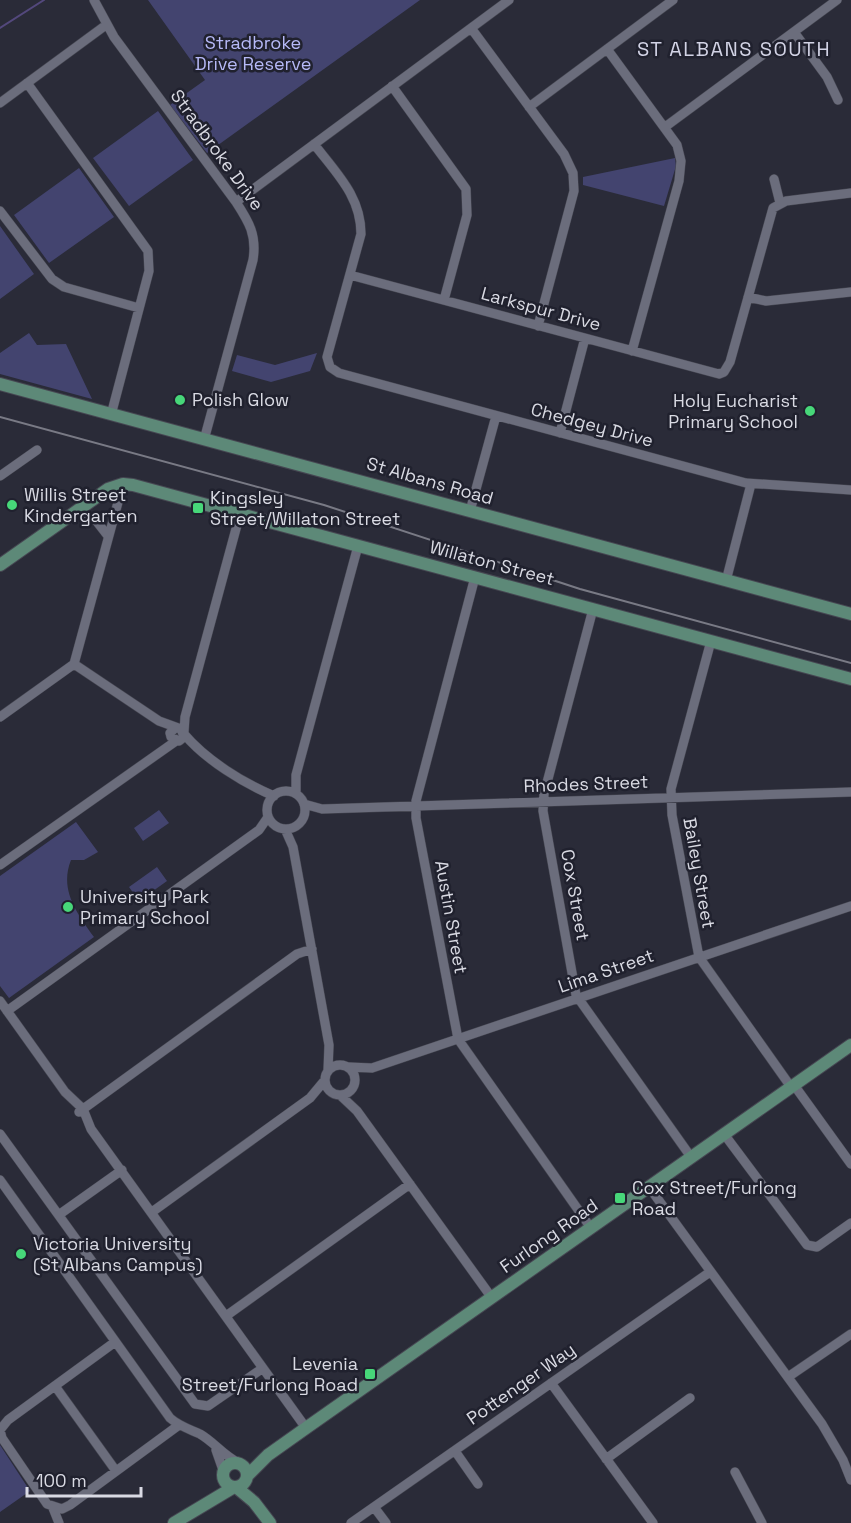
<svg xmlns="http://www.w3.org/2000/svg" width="851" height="1523" font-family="'Space Grotesk',sans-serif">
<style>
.green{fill:#43446f}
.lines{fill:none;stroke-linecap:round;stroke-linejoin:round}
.stream{stroke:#53487c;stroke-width:2}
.street-casing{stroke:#464752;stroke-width:10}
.secondary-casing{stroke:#464752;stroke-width:14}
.street{stroke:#6b6d7c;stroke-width:9}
.secondary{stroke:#5d8978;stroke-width:12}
.rail{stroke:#797a85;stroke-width:2}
.poi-dot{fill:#47d779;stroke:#20212e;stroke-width:2}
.labels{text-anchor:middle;stroke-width:5;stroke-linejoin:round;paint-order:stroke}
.park-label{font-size:18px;fill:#b6b9f7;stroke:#20212e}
.street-label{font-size:18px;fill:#d9dae3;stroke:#20212e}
.poi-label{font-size:18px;fill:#d9dae3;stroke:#20212e;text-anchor:start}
.neighbourhood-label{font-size:20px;letter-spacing:1.5px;fill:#d2d3e5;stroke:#20212e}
</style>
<rect width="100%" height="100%" fill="#2a2b38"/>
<path class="green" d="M 148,0 L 420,0 L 207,153 L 170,105 L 205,80 Z
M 158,111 L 193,160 L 129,206 L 93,158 Z
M 675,158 L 676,166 L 664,206 L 583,185 L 583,177 Z
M 79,168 L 114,217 L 49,263 L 14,215 Z
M 0,226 L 34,274 L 0,299 Z
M 29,333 L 37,345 L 66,344 L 92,399 L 0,374 L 0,353 Z
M 317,353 L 310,371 L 271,382 L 232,371 L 237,355 L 275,365 Z
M 159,810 L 169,823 L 143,841 L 134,828 Z
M 76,822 L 98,852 L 84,860 L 71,860 C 59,890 77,913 94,937 L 9,998 L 0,986 L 0,876 Z
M 157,867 L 167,881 L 139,901 L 129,887 Z
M 0,1445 L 30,1491 L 0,1512 Z"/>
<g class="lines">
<path class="stream" d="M 0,28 L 44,0"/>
<defs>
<path id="street" d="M 94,0 L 114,37 L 236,202 C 249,222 257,235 253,260 L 204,440
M 471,28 L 564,154 L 573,173 L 574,191 L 538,326
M 794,32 L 827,77 L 838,100
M 607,49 L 677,145 L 681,161 L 679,181 L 632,351
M 27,83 L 148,251 L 149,271 L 111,415
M 392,86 L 466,189 L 467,215 L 444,300
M 0,103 L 106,25
M 529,107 L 673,0
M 665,127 L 837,0
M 314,144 C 336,173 361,196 361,234 L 327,357 L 330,367 L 339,373 L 746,483 L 851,490
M 774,179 L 780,203
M 236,202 L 509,0
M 0,211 L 52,279 L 64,287 L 139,308
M 350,275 L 719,374 L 724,372 L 730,362 L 773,208 L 786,201 L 851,193
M 748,297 L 766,301 L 851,292
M 560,433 L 585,338
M 0,476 L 37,450
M 470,511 L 496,416
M 76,512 L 94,518 L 108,536
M 475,577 L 416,801 L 416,818 L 458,1039 L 591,1228
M 726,581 L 751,484
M 593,609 L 544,794 L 543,811 L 576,995 L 691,1157
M 711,641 L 671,789 L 672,815 L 699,957 L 791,1087
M 74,664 L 159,721 L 181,729 L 184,737 L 179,741 L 171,737 L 170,733 L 175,728
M 0,717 L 74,664 L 123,484
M 184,732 L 185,717 L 240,514
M 184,734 C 206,760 243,783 274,796
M267 810a19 19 0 1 1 38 0a19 19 0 1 1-38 0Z
M 296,794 L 296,775 L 358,546
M 304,804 L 322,809 L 851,792
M 285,829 L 293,847 L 329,1045 L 328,1070
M 0,865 L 176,741
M 0,1001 L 65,1092 L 83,1109 L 91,1129 L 306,1428
M 7,1011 L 259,830 L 268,817
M325 1080a15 15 0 1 1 30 0a15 15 0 1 1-30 0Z
M 349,1067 L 372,1068 L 851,906
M 794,1085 L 851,1164
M 340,1095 L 357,1111 L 492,1298
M 79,1112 L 297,954 L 312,949
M 0,1134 L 195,1404 L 208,1406 L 263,1368
M 724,1134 L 807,1245 L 817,1247 L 851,1223
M 0,1180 L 170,1418 C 179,1426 189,1429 200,1434 C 214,1442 224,1456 239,1463
M 649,1187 L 822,1424 L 843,1460 L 851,1480
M 152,1212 L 310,1098 L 325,1080
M 60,1214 L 122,1170
M 226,1316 L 410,1184
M 115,1342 L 8,1420 L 0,1430 L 2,1438 L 47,1504 L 62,1509 L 70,1505 L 179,1425
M 788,1377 L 851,1334
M 551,1383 L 653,1523
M 55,1386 L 116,1471
M 216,1450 L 223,1470
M 455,1451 L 478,1484
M 606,1459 L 690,1398
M 735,1472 L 762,1523
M 374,1507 L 386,1523
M 53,1508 L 59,1523
M 351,1523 L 710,1272"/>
<path id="secondary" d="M 0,384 L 851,614
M 0,565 L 108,489 L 123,484 L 133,485 L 851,679
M223 1475a12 12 0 1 1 24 0a12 12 0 1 1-24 0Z
M 247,1476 L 268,1455 L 306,1428 L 851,1045
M 236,1487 L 254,1502 L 270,1523
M 174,1523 L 234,1487"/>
</defs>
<use href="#street" class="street-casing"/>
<use href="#secondary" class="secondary-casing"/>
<use href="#street" class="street"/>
<use href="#secondary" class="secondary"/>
<path class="rail" d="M 0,417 L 324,505 L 580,589 L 851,663"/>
</g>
<g class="poi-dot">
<circle cx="180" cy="400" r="6"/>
<circle cx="810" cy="411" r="6"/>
<circle cx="12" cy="505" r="6"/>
<rect x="192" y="502" width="12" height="12" rx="3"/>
<circle cx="68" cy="907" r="6"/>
<rect x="614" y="1192" width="12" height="12" rx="3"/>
<circle cx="21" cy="1254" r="6"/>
<rect x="364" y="1368" width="12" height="12" rx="3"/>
</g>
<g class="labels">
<g class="park-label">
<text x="253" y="49">Stradbroke<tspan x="253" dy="21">Drive Reserve</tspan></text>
</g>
<g class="street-label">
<text transform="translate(217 150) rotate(54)" y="6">Stradbroke Drive</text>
<text transform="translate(541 309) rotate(15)" y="6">Larkspur Drive</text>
<text transform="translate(592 425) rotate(15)" y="6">Chedgey Drive</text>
<text transform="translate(430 481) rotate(16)" y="6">St Albans Road</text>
<text transform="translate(492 563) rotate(15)" y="6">Willaton Street</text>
<text transform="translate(586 784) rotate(-2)" y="6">Rhodes Street</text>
<text transform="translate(699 873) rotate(80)" y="6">Bailey Street</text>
<text transform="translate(575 895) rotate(80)" y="6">Cox Street</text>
<text transform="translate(451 917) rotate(80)" y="6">Austin Street</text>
<text transform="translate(606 971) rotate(-19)" y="6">Lima Street</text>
<text transform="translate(549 1236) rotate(-35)" y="6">Furlong Road</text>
<text transform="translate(521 1384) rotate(-35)" y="6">Pottenger Way</text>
</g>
<g class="poi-label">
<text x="192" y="406">Polish Glow</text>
<text x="798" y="407" text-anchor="end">Holy Eucharist<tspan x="798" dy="21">Primary School</tspan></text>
<text x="24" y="501">Willis Street<tspan x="24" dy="21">Kindergarten</tspan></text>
<text x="210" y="504">Kingsley<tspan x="210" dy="21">Street/Willaton Street</tspan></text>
<text x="80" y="903">University Park<tspan x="80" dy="21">Primary School</tspan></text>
<text x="632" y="1194">Cox Street/Furlong<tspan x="632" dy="21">Road</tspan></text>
<text x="33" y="1250">Victoria University<tspan x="33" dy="21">(St Albans Campus)</tspan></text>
<text x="358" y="1370" text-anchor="end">Levenia<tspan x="358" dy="21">Street/Furlong Road</tspan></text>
</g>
<g class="neighbourhood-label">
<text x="734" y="56">ST ALBANS SOUTH</text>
</g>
</g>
<path d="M27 1487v9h114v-9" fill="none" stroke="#d9dae3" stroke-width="3"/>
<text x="36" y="1487" font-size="18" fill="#d9dae3" stroke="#20212e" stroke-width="4.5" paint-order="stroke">100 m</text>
</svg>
